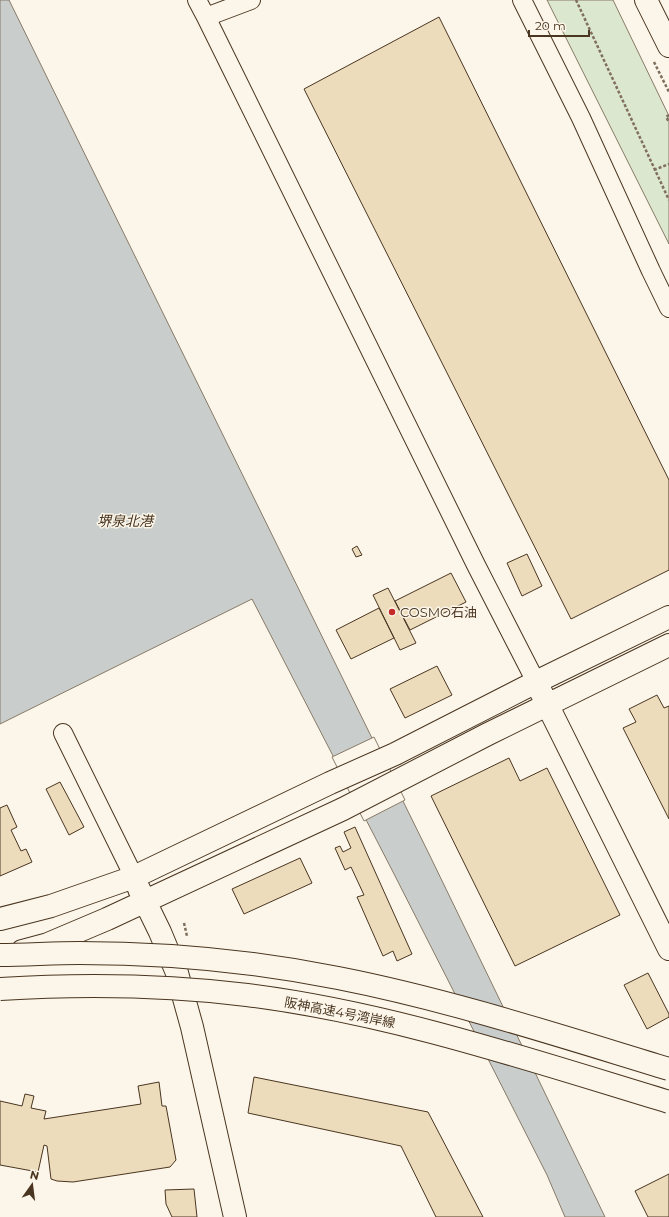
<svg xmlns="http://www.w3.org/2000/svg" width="669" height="1217" font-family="Montserrat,'Noto Sans JP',sans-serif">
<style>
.green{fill:#dce7d0;stroke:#887966}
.water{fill:#c9cecd;stroke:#887966}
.pier{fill:#fbf6e9;stroke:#887966}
.building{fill:#ecdcbc;stroke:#4a3520}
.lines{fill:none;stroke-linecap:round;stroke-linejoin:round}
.minor-casing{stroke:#4a3520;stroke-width:20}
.tertiary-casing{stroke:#4a3520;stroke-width:24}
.path{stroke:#7f6f5c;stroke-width:2.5;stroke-dasharray:3 2;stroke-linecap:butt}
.minor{stroke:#fbf6e9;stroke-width:18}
.tertiary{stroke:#fbf6e9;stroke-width:22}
.motorway-bridge-casing{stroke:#4a3520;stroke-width:24;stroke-linecap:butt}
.motorway-bridge{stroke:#fbf6e9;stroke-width:22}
.poi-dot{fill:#c62828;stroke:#fbf6e9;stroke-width:1.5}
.labels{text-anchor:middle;stroke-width:3;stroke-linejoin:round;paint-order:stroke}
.poi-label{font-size:13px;fill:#4a3520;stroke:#fbf6e9;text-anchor:start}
.street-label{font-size:13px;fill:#4a3520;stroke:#fbf6e9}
.water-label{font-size:14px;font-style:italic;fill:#4a3520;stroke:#fbf6e9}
</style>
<rect width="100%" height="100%" fill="#fbf6e9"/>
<path class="green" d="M 547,0 L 613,0 L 669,116 L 669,244 Z"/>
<path class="water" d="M 0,0 L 9,0 L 430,856 L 605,1217 L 565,1217 L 547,1175 L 392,870 L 252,599 L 0,724 Z"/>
<path class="pier" d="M 374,737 L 405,800 L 364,821 L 332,757 Z"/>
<path class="building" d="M 439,17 L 669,480 L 669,570 L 571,619 L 304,89 Z
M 357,546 L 362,555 L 356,557 L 352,549 Z
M 527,554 L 542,586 L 522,596 L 507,563 Z
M 451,573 L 466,602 L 410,630 L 395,601 Z
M 388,588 L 416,643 L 400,650 L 373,595 Z
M 379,608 L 394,638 L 351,659 L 336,630 Z
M 437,666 L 452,695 L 405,718 L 390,689 Z
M 657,695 L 664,708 L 669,706 L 669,819 L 623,728 L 636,722 L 629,709 Z
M 509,758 L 520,781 L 547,768 L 620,915 L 515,966 L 431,796 Z
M 60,782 L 84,827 L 69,835 L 46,789 Z
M 7,805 L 17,827 L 11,830 L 21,851 L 26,849 L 32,862 L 0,876 L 0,808 Z
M 355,827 L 412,954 L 397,961 L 393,951 L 383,956 L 357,897 L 364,895 L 351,867 L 345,870 L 335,848 L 340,846 L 343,852 L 351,848 L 344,832 Z
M 300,858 L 312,883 L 244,914 L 232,889 Z
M 648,973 L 669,1014 L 669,1017 L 647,1029 L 624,985 Z
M 254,1077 L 428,1112 L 483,1217 L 436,1217 L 401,1146 L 248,1113 Z
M 159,1082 L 162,1106 L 166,1106 L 176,1160 L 170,1167 L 73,1182 L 57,1181 L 51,1179 L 47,1146 L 44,1145 L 38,1172 L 0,1165 L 0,1101 L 22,1106 L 25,1094 L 34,1096 L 31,1108 L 46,1111 L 44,1119 L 141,1104 L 138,1086 Z
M 669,1174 L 669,1217 L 648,1217 L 635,1191 Z
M 194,1189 L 197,1217 L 172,1217 L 166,1204 L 165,1190 Z"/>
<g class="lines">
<defs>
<path id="minor" d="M 197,0 L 206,17 L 476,565 L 536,682
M 522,0 L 581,118 L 651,271 L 669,308
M 206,17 L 251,0
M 63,733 L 134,877"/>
<path id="tertiary" d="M 646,0 L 669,46
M 541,692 L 669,949
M 139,889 L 160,932 L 177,973 L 192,1027 L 235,1217
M 0,919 L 51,906 L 134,877 L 330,783 L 395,754 L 536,682 L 669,617
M 22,951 L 48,944 L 107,919 L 343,809 L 488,734 L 669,645"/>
</defs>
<use href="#minor" class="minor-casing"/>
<use href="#tertiary" class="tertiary-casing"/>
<path class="path" d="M 576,0 L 669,200
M 654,62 L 669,92
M 669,115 L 666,117 L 669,122
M 654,170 L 669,164
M 184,923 L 187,936"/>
<use href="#minor" class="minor"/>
<use href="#tertiary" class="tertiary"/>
<defs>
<path id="motorway-bridge" d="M 0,955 C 26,955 53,953 79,953 C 165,953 253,961 338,978 C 450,1000 560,1036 669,1069
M 0,989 C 82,984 165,985 247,995 C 391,1013 530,1060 669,1102"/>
</defs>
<use href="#motorway-bridge" class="motorway-bridge-casing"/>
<use href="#motorway-bridge" class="motorway-bridge"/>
</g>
<circle class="poi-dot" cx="392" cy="612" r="4"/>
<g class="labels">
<g class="poi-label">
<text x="400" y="617">COSMO石油</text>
</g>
<g class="street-label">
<text transform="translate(340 1012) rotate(11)" y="5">阪神高速4号湾岸線</text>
</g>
<g class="water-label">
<text x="125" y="526">堺泉北港</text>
</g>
</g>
<g transform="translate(32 1185) rotate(14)" stroke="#fbf6e9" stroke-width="3" paint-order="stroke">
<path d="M0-3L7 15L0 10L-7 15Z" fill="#4a3520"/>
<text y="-6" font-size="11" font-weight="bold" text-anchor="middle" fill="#4a3520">N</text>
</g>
<path d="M529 30v6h60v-6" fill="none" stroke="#4a3520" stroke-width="2"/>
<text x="535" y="30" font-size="12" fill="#4a3520" stroke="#fbf6e9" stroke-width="3" paint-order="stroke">20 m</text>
</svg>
